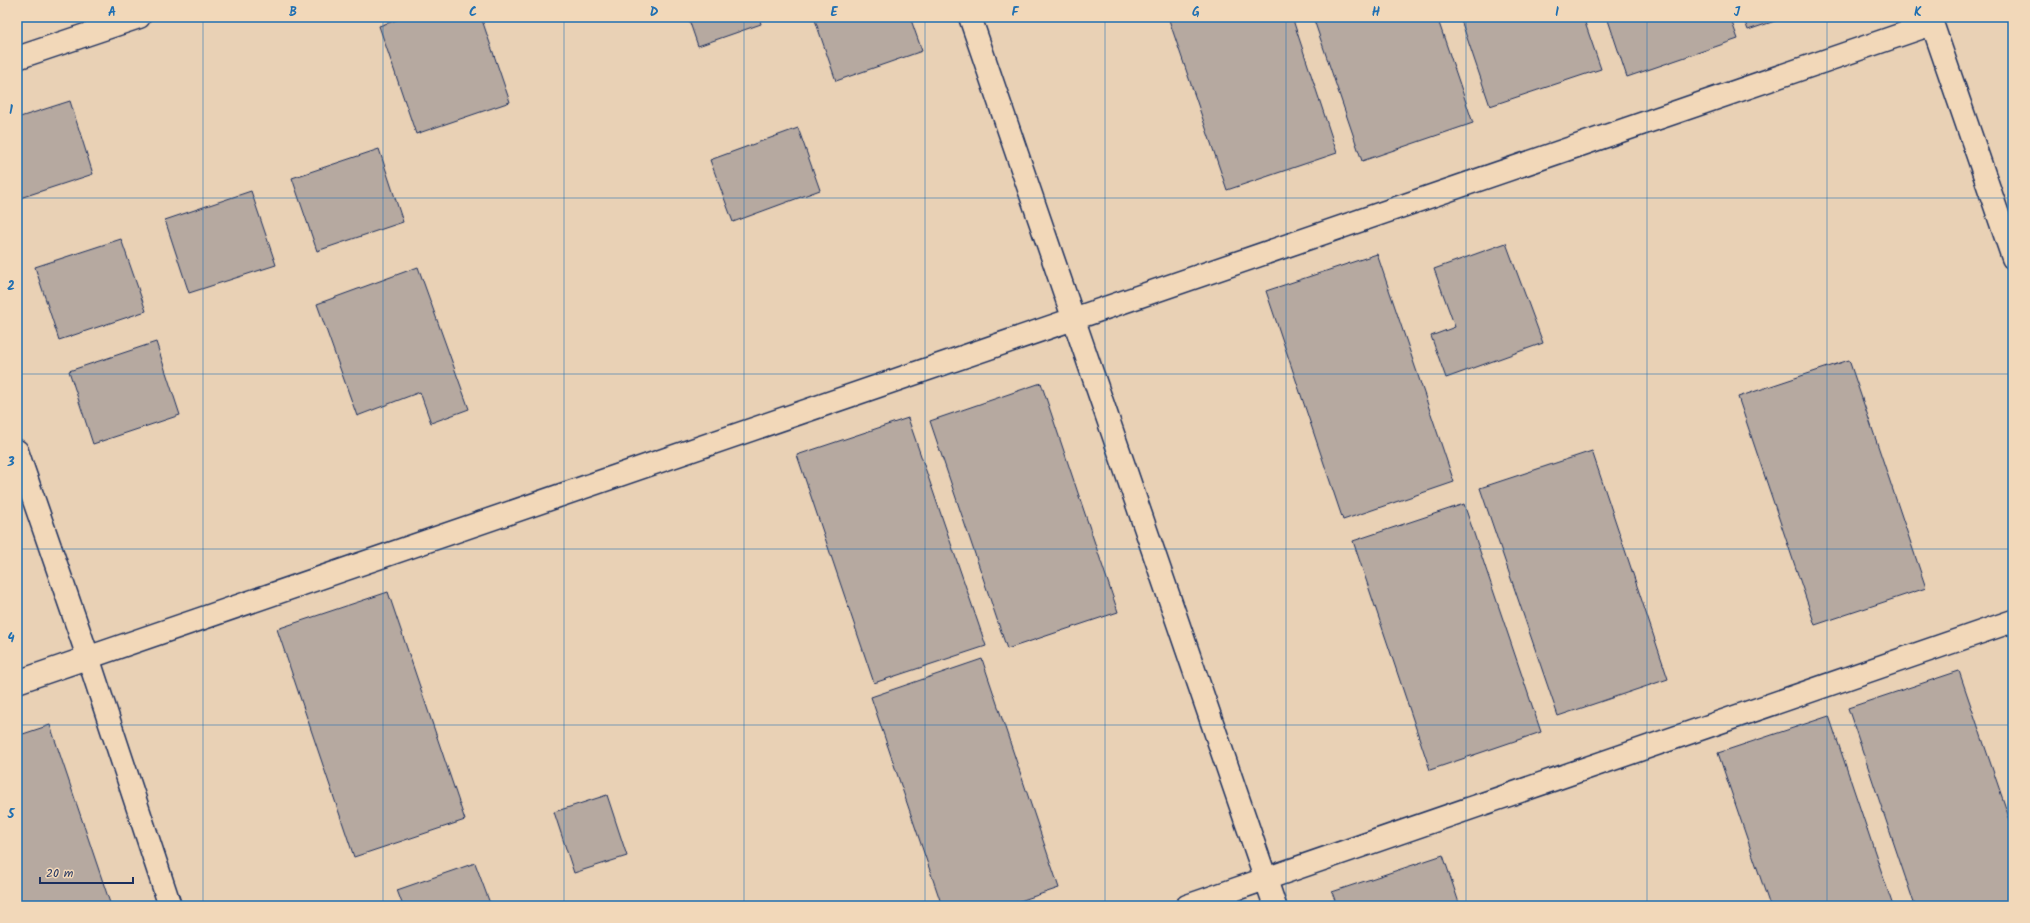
<svg xmlns="http://www.w3.org/2000/svg" width="2030" height="923" font-family="Kalam,sans-serif">
<style>
.building{fill:#b6a9a0;stroke:#1b2f5e}
.lines{fill:none;stroke-linecap:round;stroke-linejoin:round}
.minor-casing{stroke:#1b2f5e;stroke-width:25}
.minor{stroke:#f2d8b9;stroke-width:22}
.grid{fill:none;stroke:#1f6fb2;stroke-width:1;stroke-opacity:0.55}
.neatline{fill:none;stroke:#1f6fb2;stroke-width:1.5}
.grid-label{font-size:13px;text-anchor:middle;font-weight:bold;fill:#1f6fb2}
</style>
<rect width="100%" height="100%" fill="#e9d1b5"/>
<filter id="ink" filterUnits="userSpaceOnUse"><feTurbulence type="fractalNoise" baseFrequency=".025" numOctaves="2"/><feDisplacementMap in="SourceGraphic" scale="8" xChannelSelector="R" yChannelSelector="G"/><feConvolveMatrix kernelMatrix="1 2 1 2 8 2 1 2 1" color-interpolation-filters="sRGB"/></filter>
<g filter="url(#ink)">
<path class="building" d="M 405,17 L 481,17 L 510,102 L 416,134 L 379,26 Z
M 688,17 L 759,17 L 761,24 L 698,46 Z
M 814,17 L 910,17 L 922,51 L 836,81 Z
M 1168,17 L 1292,17 L 1337,153 L 1227,190 Z
M 1313,17 L 1437,17 L 1473,123 L 1362,161 Z
M 1460,17 L 1583,17 L 1601,69 L 1490,106 Z
M 1607,17 L 1730,17 L 1738,39 L 1627,77 Z
M 1743,17 L 1787,17 L 1748,30 Z
M 70,101 L 93,174 L 17,199 L 17,118 Z
M 798,128 L 820,190 L 733,222 L 710,160 Z
M 379,149 L 403,222 L 317,251 L 292,178 Z
M 251,191 L 276,265 L 189,293 L 165,220 Z
M 121,239 L 146,311 L 59,340 L 35,267 Z
M 1506,243 L 1543,343 L 1446,378 L 1431,336 L 1455,327 L 1434,269 Z
M 1377,254 L 1454,482 L 1343,520 L 1266,291 Z
M 418,267 L 469,409 L 431,423 L 420,392 L 357,416 L 317,304 Z
M 156,342 L 180,415 L 93,444 L 69,371 Z
M 1849,360 L 1926,588 L 1815,625 L 1738,397 Z
M 1041,383 L 1118,612 L 1007,649 L 930,421 Z
M 908,418 L 986,646 L 874,683 L 797,455 Z
M 1592,451 L 1668,679 L 1558,716 L 1480,488 Z
M 1464,504 L 1541,732 L 1430,770 L 1353,541 Z
M 388,592 L 465,820 L 354,857 L 277,629 Z
M 982,659 L 1059,888 L 1005,906 L 942,906 L 871,697 Z
M 1959,671 L 2013,829 L 2013,906 L 1915,906 L 1848,708 Z
M 1829,716 L 1893,906 L 1770,906 L 1718,753 Z
M 50,725 L 111,906 L 17,906 L 17,736 Z
M 607,795 L 627,856 L 574,873 L 554,812 Z
M 1443,855 L 1460,906 L 1337,906 L 1332,892 Z
M 475,863 L 491,906 L 403,906 L 397,890 Z"/>
<g class="lines">
<defs>
<path id="minor" d="M 970,17 L 1275,906
M 1930,17 L 2013,258
M 17,58 L 139,17
M 17,451 L 88,657 L 170,906
M 17,682 L 1932,24
M 1187,906 L 2013,621"/>
</defs>
<use href="#minor" class="minor-casing"/>
<use href="#minor" class="minor"/>
</g>
</g>
<path class="grid" d="M 203,17 L 203,906M 383,17 L 383,906M 564,17 L 564,906M 744,17 L 744,906M 925,17 L 925,906M 1105,17 L 1105,906M 1286,17 L 1286,906M 1466,17 L 1466,906M 1647,17 L 1647,906M 1827,17 L 1827,906M 17,198 L 2013,198M 17,374 L 2013,374M 17,549 L 2013,549M 17,725 L 2013,725"/>
<rect width="2030" height="923" fill="none" stroke="#f2d8b9" stroke-width="44"/>
<path d="M40 877v6h93v-6" fill="none" stroke="#1b2f5e" stroke-width="2"/>
<text x="46" y="877" font-size="12" fill="#1b2f5e" stroke="#f2d8b9" stroke-width="3" paint-order="stroke">20 m</text>
<rect x="22" y="22" width="1986" height="879" class="neatline"/>
<g class="grid-label">
<text x="112" y="16">A</text>
<text x="293" y="16">B</text>
<text x="473" y="16">C</text>
<text x="654" y="16">D</text>
<text x="834" y="16">E</text>
<text x="1015" y="16">F</text>
<text x="1196" y="16">G</text>
<text x="1376" y="16">H</text>
<text x="1557" y="16">I</text>
<text x="1737" y="16">J</text>
<text x="1918" y="16">K</text>
<text x="11" y="114">1</text>
<text x="11" y="290">2</text>
<text x="11" y="466">3</text>
<text x="11" y="642">4</text>
<text x="11" y="818">5</text>
</g>
</svg>
